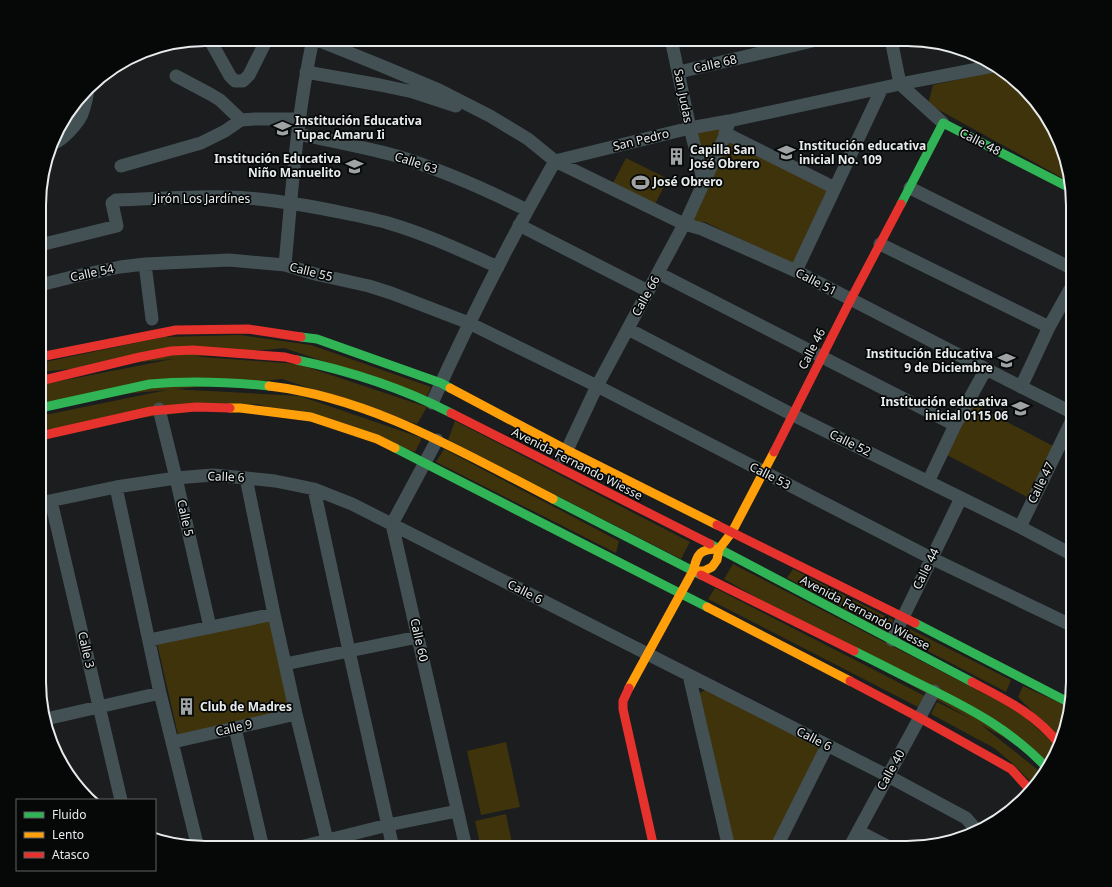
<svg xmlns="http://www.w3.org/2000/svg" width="1112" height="887" font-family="'Noto Sans',sans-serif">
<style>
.green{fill:#3e330b}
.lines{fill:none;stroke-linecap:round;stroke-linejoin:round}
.street{stroke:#435155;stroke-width:13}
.fast{stroke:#30b455;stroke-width:9}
.slow{stroke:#ff9f0a;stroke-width:9}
.jam{stroke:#e5322d;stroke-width:9}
.labels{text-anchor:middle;stroke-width:3.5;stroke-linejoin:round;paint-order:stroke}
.street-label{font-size:12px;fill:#e8ebec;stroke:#060808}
.poi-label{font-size:12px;font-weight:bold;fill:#e8ebec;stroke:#060808;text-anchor:start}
.rim{fill:none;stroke:#e8ebec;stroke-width:2}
</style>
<rect width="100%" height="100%" fill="#1b1d1f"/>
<path class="green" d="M 1001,70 L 1017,80 L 1060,141 L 1068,181 L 928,104 L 933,85 Z
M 724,125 L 704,176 L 693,131 Z
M 725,136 L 828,188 L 793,265 L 705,222 L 686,223 Z
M 626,158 L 668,179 L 654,206 L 612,185 Z
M 240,335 L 311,345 L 431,387 L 427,396 L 284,348 L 40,372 L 40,363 L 164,337 Z
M 188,356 L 298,364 L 427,407 L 417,424 L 282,379 L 40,402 L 40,385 Z
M 172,389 L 300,396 L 422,438 L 415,452 L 257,404 L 40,430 L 40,416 Z
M 971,403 L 1053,446 L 1029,498 L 945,454 Z
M 455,421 L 690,542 L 681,559 L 448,440 Z
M 444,449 L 619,541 L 616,553 L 436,462 Z
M 733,564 L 1018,711 L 1059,748 L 1049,763 L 724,579 Z
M 793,569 L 893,620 L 887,631 L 787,578 Z
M 715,588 L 925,696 L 918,707 L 708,599 Z
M 269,619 L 289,710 L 178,735 L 157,643 Z
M 904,626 L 1011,680 L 1006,692 L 899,636 Z
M 1023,686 L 1069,707 L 1061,741 L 1018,697 Z
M 705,690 L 820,748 L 771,848 L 729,848 L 694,696 Z
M 937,702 L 979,723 L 1043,774 L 1035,786 L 1012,763 L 994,748 L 931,714 Z
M 506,742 L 520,807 L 481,815 L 467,751 Z
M 506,814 L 513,848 L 481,848 L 475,821 Z"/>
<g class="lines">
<path class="street" d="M 209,39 L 211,42 L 230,76 L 235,81 L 243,81 L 249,75 L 267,39
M 315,39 L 382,66 L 439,90 L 490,116 L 528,139 L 555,161 L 684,224 L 702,229 L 796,271 L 986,369 L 1073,413
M 671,39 L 690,128 L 704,183
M 891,39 L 900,84 L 943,123
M 306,72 L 380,85 L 413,92 L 456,106
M 679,72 L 821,39
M 176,76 L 210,94 L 220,100 L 241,120
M 725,133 L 835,188
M 298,134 C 331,141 364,147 397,156 C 442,170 485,189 527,210
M 54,143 C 63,140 78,123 82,114 C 85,106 87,97 88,89
M 121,166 L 201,143 L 225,131 L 241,120 L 255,119 L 300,119
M 910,188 L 1073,269
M 519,225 L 648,291
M 880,244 L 1049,327
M 40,245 L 117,226 L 112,203 L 116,200 C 153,199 190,196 227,197 C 267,198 306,205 344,213 C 359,216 374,219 388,223 C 426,234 462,251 498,267
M 145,264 L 152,319
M 285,265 C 292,190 297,113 313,39
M 796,271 L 882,88
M 658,273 L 955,425
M 40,285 L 72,277 L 120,267 L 145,264 L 229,260 L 285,265 L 315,274 L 369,286 L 391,293 L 469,323 L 597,386 L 931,558 L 1073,626
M 628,329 L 793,415 L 1020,527 L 1073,555
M 1021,387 L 1049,327 L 1073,284
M 432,403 C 469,321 510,240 555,161 L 690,128 L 729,121 L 900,84 L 993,66
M 159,409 L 176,478 L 210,627
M 437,440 L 392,524 L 466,848
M 562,457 L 567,450 L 597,386 L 688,217 L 725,136 L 729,121
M 246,478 L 274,614 L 296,714 L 329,848
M 928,482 L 955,425 L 986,369
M 116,487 L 160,693 L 198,848
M 314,489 L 349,651 L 393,848
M 51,501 L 121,800
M 40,503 L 116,487 L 176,478 L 213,475 L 246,478 L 275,481 L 295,485 L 314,489 L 352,504 L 689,675 L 888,776 L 966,818 L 972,825 L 977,831
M 1020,527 L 1073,418
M 149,640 L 274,614
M 892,640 L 961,498
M 285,664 L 418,637
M 689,675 L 729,848
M 46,719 L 160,693
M 235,728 L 263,848
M 173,742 L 296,714
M 858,831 L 891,848
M 296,848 L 388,825 L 457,811
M 776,848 L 827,746
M 849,848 L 934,691"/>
<path class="fast" d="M 901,204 L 943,123 L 1070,188
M 301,337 L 317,339 L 441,383 L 450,388
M 297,360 C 350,371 402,388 451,413
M 40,408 L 150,384 C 190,380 230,382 269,386
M 395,448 L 707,607
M 553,499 L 701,575
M 710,544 L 972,682
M 915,623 L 1070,703
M 854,651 C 879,663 903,676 928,688 C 973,710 1012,731 1047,768"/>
<path class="slow" d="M 269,386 C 372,398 463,453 553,499
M 450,388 L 567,450 L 717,525
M 230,408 L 240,408 L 311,417 L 377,439 L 395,448
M 693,571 L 704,571 L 712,567 L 717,560 L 719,549 L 732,532 L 774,452
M 707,607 L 850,681
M 629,688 L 693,571 C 698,553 699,549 719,549"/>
<path class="jam" d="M 40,357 L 176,330 L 248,329 L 301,337
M 40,381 L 140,357 L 171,351 L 193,350 L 285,357 L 297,360
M 451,413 L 710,544
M 40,436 L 151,411 L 196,407 L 230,408
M 774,452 L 851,299 L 901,204
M 717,525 L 915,623
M 701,575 L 854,651
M 850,681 L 920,718 L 1011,769 L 1032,792
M 972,682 C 1006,700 1035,713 1060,745
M 629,688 L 623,701 L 623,709 L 654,848"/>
</g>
<defs>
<symbol id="school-bare" viewBox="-9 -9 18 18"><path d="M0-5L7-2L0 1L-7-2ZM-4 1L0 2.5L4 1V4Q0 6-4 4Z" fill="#a0a3a4" stroke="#060808" stroke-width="2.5" paint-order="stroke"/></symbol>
<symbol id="building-bare" viewBox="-9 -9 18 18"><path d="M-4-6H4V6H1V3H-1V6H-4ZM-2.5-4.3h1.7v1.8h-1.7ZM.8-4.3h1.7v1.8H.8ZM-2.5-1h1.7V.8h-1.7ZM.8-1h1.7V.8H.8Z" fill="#a0a3a4" stroke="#060808" stroke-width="2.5" paint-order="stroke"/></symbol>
<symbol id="stadium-bare" viewBox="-9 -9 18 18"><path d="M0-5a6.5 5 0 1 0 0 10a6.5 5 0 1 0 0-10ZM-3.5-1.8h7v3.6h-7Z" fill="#a0a3a4" stroke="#060808" stroke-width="2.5" paint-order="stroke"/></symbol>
</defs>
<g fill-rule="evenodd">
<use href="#school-bare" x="270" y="116" width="25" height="25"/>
<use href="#school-bare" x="774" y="140" width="25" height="25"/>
<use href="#building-bare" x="664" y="144" width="25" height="25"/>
<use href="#school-bare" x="342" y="154" width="25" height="25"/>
<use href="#stadium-bare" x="628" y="170" width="25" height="25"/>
<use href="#school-bare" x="994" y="348" width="25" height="25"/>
<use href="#school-bare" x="1008" y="396" width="25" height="25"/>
<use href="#building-bare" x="174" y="694" width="25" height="25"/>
</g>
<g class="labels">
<g class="street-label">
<text transform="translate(715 64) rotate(-13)" y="4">Calle 68</text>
<text transform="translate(683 96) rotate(79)" y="4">San Judas</text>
<text transform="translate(641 140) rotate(-14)" y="4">San Pedro</text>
<text transform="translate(980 142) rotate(27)" y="4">Calle 48</text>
<text transform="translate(416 163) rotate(18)" y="4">Calle 63</text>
<text x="202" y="203">Jirón Los Jardínes</text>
<text transform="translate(311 272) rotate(14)" y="4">Calle 55</text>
<text transform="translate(92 273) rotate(-12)" y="4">Calle 54</text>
<text transform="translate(816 282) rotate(27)" y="4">Calle 51</text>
<text transform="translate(646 296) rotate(-61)" y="4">Calle 66</text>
<text transform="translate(812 349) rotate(-63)" y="4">Calle 46</text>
<text transform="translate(850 443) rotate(26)" y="4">Calle 52</text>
<text transform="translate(577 464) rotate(27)" y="4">Avenida Fernando Wiesse</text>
<text transform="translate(770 476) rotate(27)" y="4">Calle 53</text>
<text transform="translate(226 477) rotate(2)" y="4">Calle 6</text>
<text transform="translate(1041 483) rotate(-64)" y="4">Calle 47</text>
<text transform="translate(185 518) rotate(77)" y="4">Calle 5</text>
<text transform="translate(926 569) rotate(-64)" y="4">Calle 44</text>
<text transform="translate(525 592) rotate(27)" y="4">Calle 6</text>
<text transform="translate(865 613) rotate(28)" y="4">Avenida Fernando Wiesse</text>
<text transform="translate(419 640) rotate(77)" y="4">Calle 60</text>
<text transform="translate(86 650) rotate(77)" y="4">Calle 3</text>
<text transform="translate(234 728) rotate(-13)" y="4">Calle 9</text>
<text transform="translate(814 739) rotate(27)" y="4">Calle 6</text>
<text transform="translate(891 770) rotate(-61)" y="4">Calle 40</text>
</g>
<g class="poi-label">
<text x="295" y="125">Institución Educativa<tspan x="295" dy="14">Tupac Amaru Ii</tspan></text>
<text x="799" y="150">Institución educativa<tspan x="799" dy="14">inicial No. 109</tspan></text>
<text x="690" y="154">Capilla San<tspan x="690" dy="14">José Obrero</tspan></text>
<text x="341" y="163" text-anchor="end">Institución Educativa<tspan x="341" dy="14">Niño Manuelito</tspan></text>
<text x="653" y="186">José Obrero</text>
<text x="993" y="358" text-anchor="end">Institución Educativa<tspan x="993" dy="14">9 de Diciembre</tspan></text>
<text x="1008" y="406" text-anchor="end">Institución educativa<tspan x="1008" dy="14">inicial 0115 06</tspan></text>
<text x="200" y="711">Club de Madres</text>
</g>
</g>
<path d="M0 0H1112V887H0ZM205 46H907A159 159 0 0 1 1066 205V682A159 159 0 0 1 907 841H205A159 159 0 0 1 46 682V205A159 159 0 0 1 205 46Z" fill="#060808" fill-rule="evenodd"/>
<path class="rim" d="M205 46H907A159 159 0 0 1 1066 205V682A159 159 0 0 1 907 841H205A159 159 0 0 1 46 682V205A159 159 0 0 1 205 46Z"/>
<rect x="16" y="799" width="140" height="72" fill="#060808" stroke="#606363"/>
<rect x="24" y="812" width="20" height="6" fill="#30b455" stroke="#606363"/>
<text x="52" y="819" font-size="12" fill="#e8ebec">Fluido</text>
<rect x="24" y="832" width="20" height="6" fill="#ff9f0a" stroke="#606363"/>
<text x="52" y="839" font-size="12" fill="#e8ebec">Lento</text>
<rect x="24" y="852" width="20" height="6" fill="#e5322d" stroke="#606363"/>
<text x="52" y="859" font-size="12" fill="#e8ebec">Atasco</text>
</svg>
